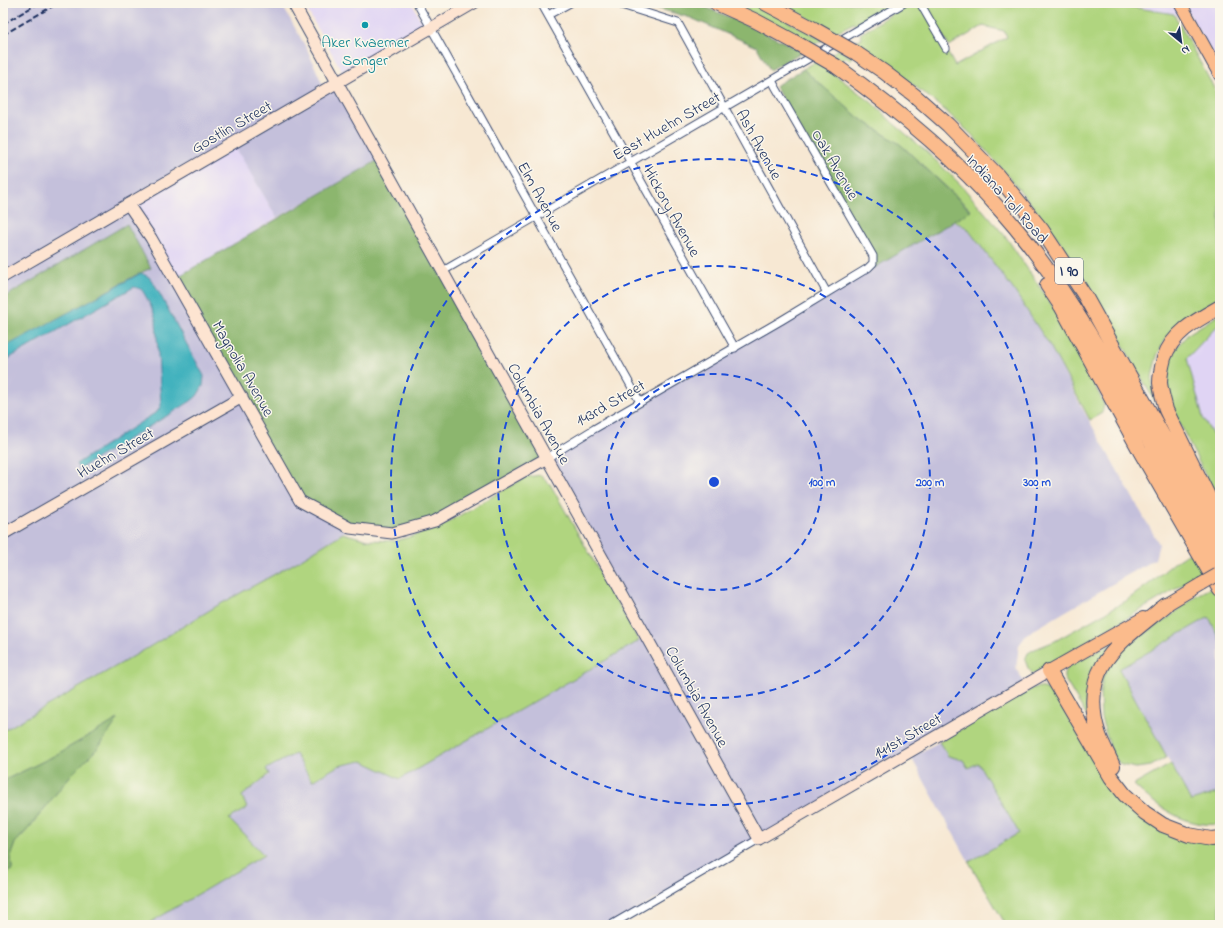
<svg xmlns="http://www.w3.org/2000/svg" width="1223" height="928" font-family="'Indie Flower',sans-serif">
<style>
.built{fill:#e0d4f4}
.industrial{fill:#c4c0db}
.green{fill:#b0d57f;stroke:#66826e}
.forest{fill:#8cb66e;stroke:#547266}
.water{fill:#43b2be;stroke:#2f708e}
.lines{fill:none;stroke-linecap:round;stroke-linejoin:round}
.street-casing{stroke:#3c4b70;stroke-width:9}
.secondary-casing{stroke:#3c4b70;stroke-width:13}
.primary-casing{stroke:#3c4b70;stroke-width:14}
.highway-casing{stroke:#3c4b70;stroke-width:16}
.street{stroke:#fff;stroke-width:7}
.secondary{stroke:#fde4d1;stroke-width:11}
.primary{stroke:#fbbb8c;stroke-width:12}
.highway{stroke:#fbbb8c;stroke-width:14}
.rail{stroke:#1b2f5e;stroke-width:2;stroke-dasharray:6 3;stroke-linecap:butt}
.primary-bridge-casing{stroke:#3c4b70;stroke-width:14;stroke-linecap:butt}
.highway-bridge-casing{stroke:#3c4b70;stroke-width:16;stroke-linecap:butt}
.primary-bridge{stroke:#fbbb8c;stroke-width:12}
.highway-bridge{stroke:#fbbb8c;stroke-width:14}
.ring{fill:none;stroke:#1d4ed8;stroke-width:2;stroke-dasharray:7 5}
.culture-dot{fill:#0f9aa8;stroke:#fbf7ec;stroke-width:1.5}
.labels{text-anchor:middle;stroke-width:3;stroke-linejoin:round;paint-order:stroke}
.shield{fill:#fbf7ec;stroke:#5e6b89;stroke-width:1}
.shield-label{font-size:15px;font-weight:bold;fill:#1b2f5e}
.culture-label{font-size:16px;fill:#0d838f;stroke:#fbf7ec}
.street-label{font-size:16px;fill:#1b2f5e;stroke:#fbf7ec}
.centre{fill:#1d4ed8;stroke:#fbf7ec;stroke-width:2}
.ring-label{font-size:12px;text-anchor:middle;font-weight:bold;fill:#1d4ed8;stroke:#fbf7ec;stroke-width:3;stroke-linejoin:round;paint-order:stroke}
</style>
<rect width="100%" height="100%" fill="#fbf7ec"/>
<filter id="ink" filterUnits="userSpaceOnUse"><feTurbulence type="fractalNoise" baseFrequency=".025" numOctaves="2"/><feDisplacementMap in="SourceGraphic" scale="8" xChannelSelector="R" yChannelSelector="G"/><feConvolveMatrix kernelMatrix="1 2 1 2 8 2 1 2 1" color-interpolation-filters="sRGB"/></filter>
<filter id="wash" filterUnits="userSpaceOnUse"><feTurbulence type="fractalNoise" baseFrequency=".012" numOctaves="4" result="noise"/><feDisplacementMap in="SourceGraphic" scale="16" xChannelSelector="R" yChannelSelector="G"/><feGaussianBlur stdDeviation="0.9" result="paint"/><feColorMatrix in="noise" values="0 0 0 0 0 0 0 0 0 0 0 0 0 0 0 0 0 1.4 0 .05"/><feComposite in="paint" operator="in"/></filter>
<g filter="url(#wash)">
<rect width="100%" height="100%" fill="#f7e8d3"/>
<path class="built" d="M 303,3 L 412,3 L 423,25 L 342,71 Z
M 1121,3 L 1178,3 L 1186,17 Z
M 1183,3 L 1220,3 L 1220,69 Z
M 234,143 L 277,218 L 174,279 L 128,204 Z
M 1220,323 L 1220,448 L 1203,418 L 1187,357 Z"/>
<path class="industrial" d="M 3,3 L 281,3 L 308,51 L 325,90 L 338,82 L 380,159 L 277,218 L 233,143 L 128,204 L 350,528 L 295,563 L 215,607 L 141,652 L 3,731 Z
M 954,221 L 967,228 L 1013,289 L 1050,346 L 1082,408 L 1159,544 L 1155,559 L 1027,634 L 1019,645 L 1016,669 L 1026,685 L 611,925 L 146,925 L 264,855 L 228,819 L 242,796 L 269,775 L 266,769 L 295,754 L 312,781 L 338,766 L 362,761 L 400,779 L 646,637 L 547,458 L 594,429 Z
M 1209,617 L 1220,640 L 1220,792 L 1191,801 L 1119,669 Z
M 939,742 L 948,756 L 978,763 L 1019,833 L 969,862 L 911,757 Z"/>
<path class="green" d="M 731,3 L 750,3 L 774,14 L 823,40 L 813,45 Z
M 781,3 L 897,3 L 868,20 L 855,25 L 854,23 L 834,33 Z
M 909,3 L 920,3 L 955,66 L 1007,37 L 1004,31 L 983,26 L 949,46 L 924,3 L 1108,3 L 1174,14 L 1220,99 L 1220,299 C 1191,315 1170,324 1157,356 C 1155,364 1152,373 1152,381 C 1153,388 1154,395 1155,402 L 1103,309 L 1080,271 L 1055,235 L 1031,204 L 1003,170 L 972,135 L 939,105 L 907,80 L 862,49 L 856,41 L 862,38 L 860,34 Z
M 839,49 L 852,57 L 849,60 L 846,57 L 839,62 L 829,55 Z
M 817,61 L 871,102 L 893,123 L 926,151 L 961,185 L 1006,237 L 1064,323 L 1104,404 L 1102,413 L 1090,420 L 1050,346 L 1013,289 L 967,228 L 954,221 L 971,210 L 901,145 L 859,118 L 803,69 Z
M 1220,314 L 1220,323 L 1187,358 L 1203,418 L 1220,448 L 1220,503 L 1190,445 L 1169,400 L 1167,380 L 1168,363 L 1176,348 L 1188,334 Z
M 541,475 L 550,484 L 639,641 L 400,779 L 362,761 L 338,766 L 312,781 L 295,754 L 266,769 L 269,774 L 242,796 L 247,808 L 229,819 L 264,855 L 146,925 L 3,925 L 3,873 L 12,870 L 11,854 L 15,843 L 29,828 L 70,776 L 99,747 L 117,720 L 52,757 L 3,781 L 3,731 L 141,652 L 215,607 L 295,563 L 343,533 L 368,540 L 396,541 L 438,528 L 526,477 Z
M 1191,553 L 1196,556 L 1206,571 L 1033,674 L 1028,668 L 1025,660 L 1028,653 L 1035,649 L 1055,641 L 1126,601 L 1154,580 L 1175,562 L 1184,556 Z
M 1214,586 L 1220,598 L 1220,640 L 1209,617 L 1119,669 L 1167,757 L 1151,766 L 1136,768 L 1121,765 L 1113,756 L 1101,718 L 1100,694 L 1103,677 L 1114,657 L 1130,643 L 1167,619 L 1197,595 Z
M 1113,644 L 1089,717 L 1088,718 L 1064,678 L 1064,673 L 1067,667 L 1101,649 Z
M 1040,687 L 1046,689 L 1053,693 L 1101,771 L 1134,810 L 1220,844 L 1220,925 L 1006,925 L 969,862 L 1019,833 L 978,763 L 968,768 L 963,760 L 948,756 L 939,742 L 1033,688 Z
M 1171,764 L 1191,801 L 1220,792 L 1220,824 C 1187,828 1157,807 1134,785 Z"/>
<path class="forest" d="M 639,3 L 695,3 L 734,19 L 784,42 L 802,52 L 770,70 L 757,47 L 691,18 Z
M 803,69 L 859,118 L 901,145 L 971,211 L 874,268 L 873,263 L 775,86 Z
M 380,159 L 547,458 L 435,521 L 392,533 L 350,528 L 300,501 L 174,279 Z
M 127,224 L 151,268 L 136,275 L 7,347 L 3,337 L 3,298 Z
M 118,719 L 99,747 L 70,776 L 29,828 L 15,843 L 11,854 L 12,870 L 3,873 L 3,781 L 52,757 Z"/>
<path class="water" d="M 141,273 L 149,277 L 155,285 L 204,376 L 203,386 L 197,396 L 191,401 L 180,408 L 79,469 L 76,464 L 158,411 L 161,405 L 156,320 C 155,314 145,293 141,289 C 140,289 135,287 134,287 L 11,357 L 7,360 L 3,360 L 3,348 Z"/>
</g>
<g filter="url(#ink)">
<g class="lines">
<defs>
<path id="street" d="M 417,3 L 640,402
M 541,3 L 735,348
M 615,3 L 678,23 L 827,293
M 920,3 L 946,48
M 548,15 L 570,3
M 443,271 L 904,3
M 547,458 L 594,429 L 782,320 L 868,268 L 873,263 L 873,256 L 775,86 L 772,80
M 611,925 L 759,839"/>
<path id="secondary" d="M 293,3 L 759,839 L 1049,671
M 128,204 L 151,238 L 300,501 L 350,528 L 392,533 L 435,521 L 547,458
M 3,277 L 474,3
M 3,534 L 242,397"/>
<path id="primary" d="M 1180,3 L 1220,75
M 1159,609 L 1201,584
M 1049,671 L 1143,618"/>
<path id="highway" d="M 716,3 L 756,21 L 793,41
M 765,3 L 814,29
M 856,53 L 884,72 L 914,95 L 948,125 L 997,175 L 1042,230 L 1085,296 L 1220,538
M 836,66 C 896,109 954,156 1002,212 C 1056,273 1097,344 1136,415 C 1164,465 1192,516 1220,566
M 1047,285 L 1061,306 L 1140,451 L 1220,590
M 1220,307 C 1197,320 1173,332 1164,358 C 1162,366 1160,374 1160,383 C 1161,392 1164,401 1166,410 L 1220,520
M 1049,671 L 1111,777 L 1125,795 L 1145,813 L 1163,825 L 1189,835 L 1211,839 L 1220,838
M 1113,766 C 1109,756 1103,746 1099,735 C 1077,667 1120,643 1166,605"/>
</defs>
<use href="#street" class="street-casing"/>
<use href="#secondary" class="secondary-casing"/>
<use href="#primary" class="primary-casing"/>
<use href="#highway" class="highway-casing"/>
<use href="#street" class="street"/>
<use href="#secondary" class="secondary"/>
<use href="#primary" class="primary"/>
<use href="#highway" class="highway"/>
<path class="rail" d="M 3,24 L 39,3
M 3,35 L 58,3"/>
<defs>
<path id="primary-bridge" d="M 1201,584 L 1220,573"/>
<path id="highway-bridge" d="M 814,29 L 856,53
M 793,41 L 836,66"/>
</defs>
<use href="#primary-bridge" class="primary-bridge-casing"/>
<use href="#highway-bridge" class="highway-bridge-casing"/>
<use href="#primary-bridge" class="primary-bridge"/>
<use href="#highway-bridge" class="highway-bridge"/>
</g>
</g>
<g class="ring">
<circle cx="714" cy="482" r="108"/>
<circle cx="714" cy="482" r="216"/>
<circle cx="714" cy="482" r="323"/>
</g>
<circle class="culture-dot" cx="365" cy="25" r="4"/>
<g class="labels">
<rect class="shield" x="1055" y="258" width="28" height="26" rx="3"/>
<g class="shield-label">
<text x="1069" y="276">I 90</text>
</g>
<g class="culture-label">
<text x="365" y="47">Aker Kvaerner<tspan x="365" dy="18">Songer</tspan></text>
</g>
<g class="street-label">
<text transform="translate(666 125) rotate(-30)" y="6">East Huehn Street</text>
<text transform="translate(231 126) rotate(-30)" y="6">Gostlin Street</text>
<text transform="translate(760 144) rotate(61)" y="6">Ash Avenue</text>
<text transform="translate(836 164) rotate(60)" y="6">Oak Avenue</text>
<text transform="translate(541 196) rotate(61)" y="6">Elm Avenue</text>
<text transform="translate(1008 198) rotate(48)" y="6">Indiana Toll Road</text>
<text transform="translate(673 211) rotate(61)" y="6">Hickory Avenue</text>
<text transform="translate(244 368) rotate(60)" y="6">Magnolia Avenue</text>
<text transform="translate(610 402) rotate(-30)" y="6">143rd Street</text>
<text transform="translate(540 413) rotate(61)" y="6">Columbia Avenue</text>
<text transform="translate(115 452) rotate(-30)" y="6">Huehn Street</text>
<text transform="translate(698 696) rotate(61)" y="6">Columbia Avenue</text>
<text transform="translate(907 735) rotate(-30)" y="6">141st Street</text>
</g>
</g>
<circle cx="714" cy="482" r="6" class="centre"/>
<g class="ring-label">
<text x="822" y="486">100 m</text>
<text x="930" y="486">200 m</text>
<text x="1037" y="486">300 m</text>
</g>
<rect width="1223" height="928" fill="none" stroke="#fbf7ec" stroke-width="16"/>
<g transform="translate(1181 42) rotate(151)" stroke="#fbf7ec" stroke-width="3" paint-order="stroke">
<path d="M0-3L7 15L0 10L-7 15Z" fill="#1b2f5e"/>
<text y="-6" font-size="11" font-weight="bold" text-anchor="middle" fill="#1b2f5e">N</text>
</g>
</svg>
